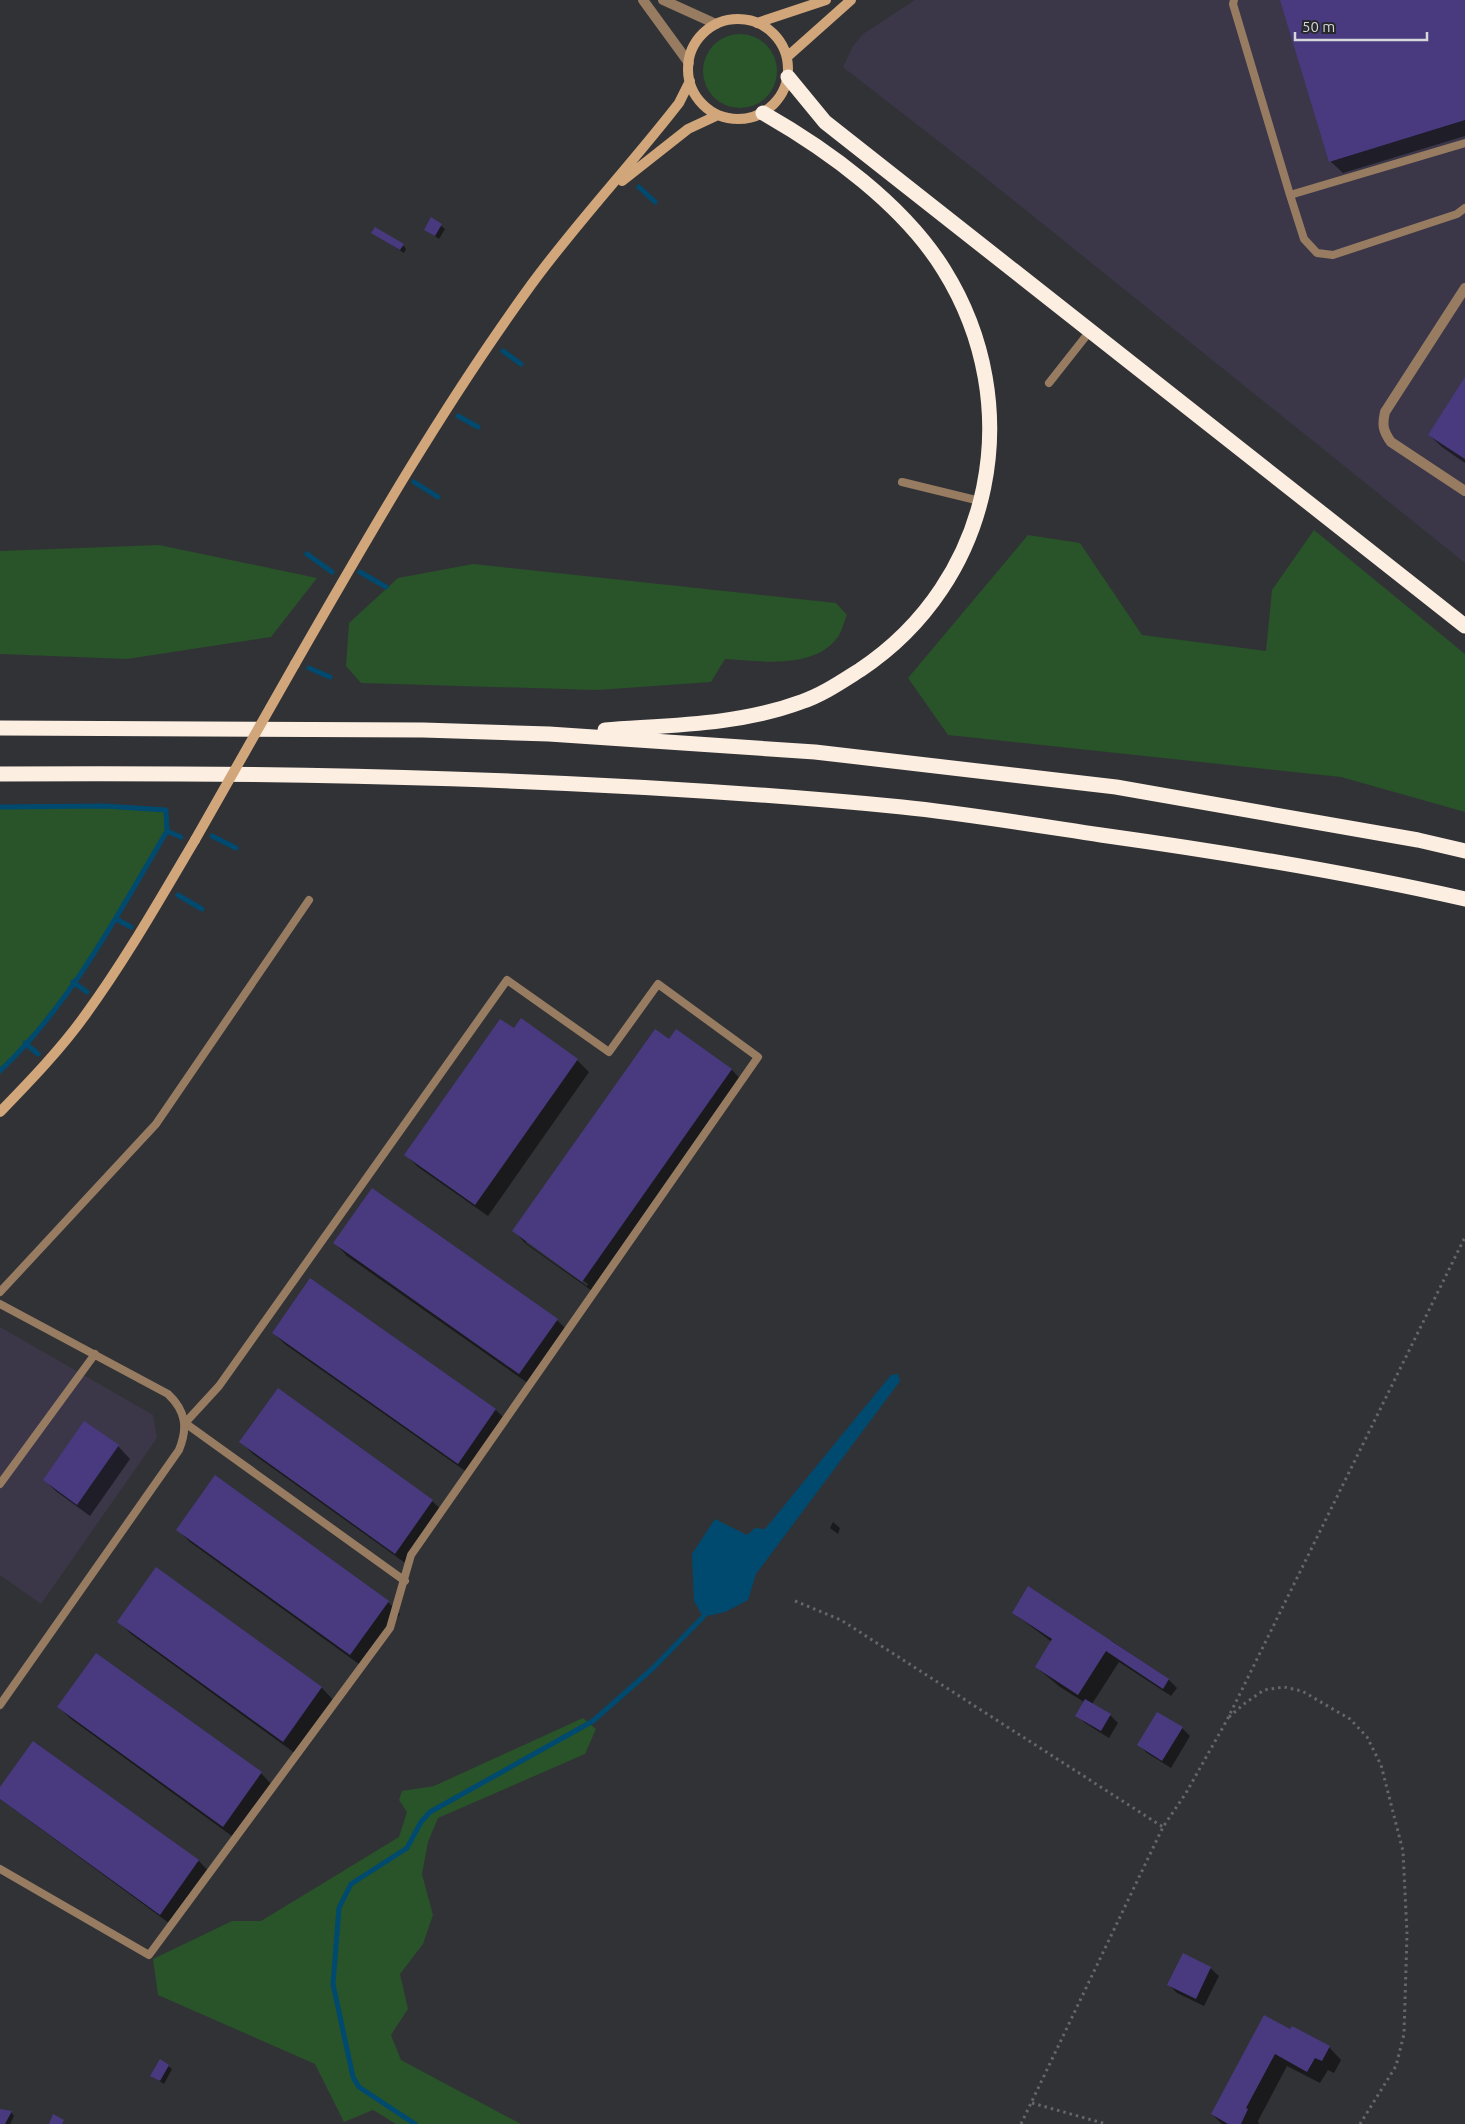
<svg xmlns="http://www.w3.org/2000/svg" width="1465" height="2124" font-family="Ubuntu,sans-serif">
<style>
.industrial{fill:#3b3749}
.green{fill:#295329}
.water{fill:#004a70}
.shadow{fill:#0007;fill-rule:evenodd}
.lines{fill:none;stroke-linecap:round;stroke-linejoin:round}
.stream{stroke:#004a70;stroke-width:5}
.building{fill:#493a80}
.path{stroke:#656669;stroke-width:3;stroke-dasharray:2.5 4;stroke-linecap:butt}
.lane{stroke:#977c62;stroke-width:8}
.street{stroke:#977c62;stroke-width:10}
.secondary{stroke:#d1a67a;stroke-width:10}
.highway{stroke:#fceee1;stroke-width:15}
.secondary-bridge{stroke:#d1a67a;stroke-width:10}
</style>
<rect width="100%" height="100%" fill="#313236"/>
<path class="industrial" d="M 915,0 L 1465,0 L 1465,563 L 982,175 L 843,67 L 853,46 L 863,34 Z
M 0,1327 L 153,1415 L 157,1438 L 41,1604 L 0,1575 Z"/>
<path class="green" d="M703 71a37 37 0 1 1 74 0a37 37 0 1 1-74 0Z
M 1314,530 L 1465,654 L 1465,812 L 1341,777 L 948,735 L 908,678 L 1028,535 L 1080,543 L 1142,635 L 1266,651 L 1272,590 Z
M 159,545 L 317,578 L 271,637 L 127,659 L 0,654 L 0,551 Z
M 473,564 L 836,603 L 847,615 C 844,621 842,631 838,637 C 814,670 760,661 725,659 L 711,682 L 597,690 L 361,683 L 346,666 L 349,623 L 398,578 Z
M 105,806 L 166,810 L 167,831 C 118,914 71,1004 0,1071 L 0,807 Z
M 583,1718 L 596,1729 L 585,1754 L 438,1818 L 428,1842 L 422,1874 L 433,1915 L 423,1944 L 400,1974 L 408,2009 L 391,2035 L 401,2060 L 521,2124 L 396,2124 L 373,2110 L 344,2122 L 315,2064 L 158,1995 L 153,1959 L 232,1921 L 261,1921 L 399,1837 L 407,1812 L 399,1800 L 402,1791 L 434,1786 Z"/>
<path class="water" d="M 898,1374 L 900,1381 L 756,1574 L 748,1600 L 725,1612 L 703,1617 L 694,1601 L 692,1554 L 715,1519 L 747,1535 L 755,1528 L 765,1529 L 891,1375 Z"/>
<path class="shadow" d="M 1286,0 L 1465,0 L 1465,136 L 1343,173 L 1330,161 Z
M 432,219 L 445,229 L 439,239 L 425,229 Z
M 373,233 L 403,245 L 406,249 L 404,253 Z
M 1465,380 L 1465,463 L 1442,447 L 1429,435 Z
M 514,1030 L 577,1060 L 589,1072 L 488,1216 L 418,1167 L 406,1155 Z
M 676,1031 L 732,1070 L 744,1083 L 595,1293 L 526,1244 L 514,1231 ZM 526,1240 L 588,1284 L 587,1286 L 526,1243 Z
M 335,1243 L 557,1320 L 569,1332 L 532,1386 L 347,1256 Z
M 273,1333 L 496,1410 L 508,1422 L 471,1475 L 286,1345 Z
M 241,1442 L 432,1501 L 445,1513 L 408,1565 L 253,1454 Z
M 118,1446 L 130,1459 L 90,1516 L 57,1492 L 44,1480 Z
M 833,1522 L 840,1528 L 838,1534 L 830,1528 Z
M 178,1530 L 388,1602 L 400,1614 L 363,1667 L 190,1542 Z
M 157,1569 L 322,1688 L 334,1701 L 296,1754 L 131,1634 L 119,1622 Z
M 1013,1613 L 1112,1641 L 1169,1680 L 1177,1688 L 1171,1696 L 1119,1662 L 1092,1704 L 1110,1715 L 1118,1723 L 1109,1738 L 1085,1723 L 1077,1715 L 1084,1702 L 1060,1687 L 1036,1667 L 1052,1642 Z
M 96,1654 L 261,1773 L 273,1786 L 236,1839 L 71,1719 L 58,1707 Z
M 1182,1728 L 1190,1736 L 1171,1768 L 1147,1753 L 1139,1745 Z
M 34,1742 L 199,1861 L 211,1874 L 173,1926 L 0,1799 L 0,1789 Z
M 1184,1955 L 1210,1968 L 1219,1976 L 1204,2006 L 1177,1993 L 1169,1985 Z
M 1290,2030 L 1329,2047 L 1341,2060 L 1334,2073 L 1328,2070 L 1320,2083 L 1287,2066 L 1258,2121 L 1259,2124 L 1222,2124 L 1212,2114 Z
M 168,2066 L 172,2069 L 164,2084 L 152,2076 Z
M 0,2111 L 11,2112 L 14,2116 L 10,2124 L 0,2124 Z"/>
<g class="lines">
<path class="stream" d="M 639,187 L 655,202
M 503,351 L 521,364
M 458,416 L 478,427
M 414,482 L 438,497
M 307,554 L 332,572
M 360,572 L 386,587
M 309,668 L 330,677
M 0,807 L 105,806 L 166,810 L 167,831 C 118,914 71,1004 0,1071
M 167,831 L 181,837
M 212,836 L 236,848
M 178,895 L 202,909
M 116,919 L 131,927
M 73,982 L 87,992
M 25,1043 L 38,1054
M 415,2124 L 359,2087 L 353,2077 L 333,1984 L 339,1908 L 351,1884 L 407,1848 L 421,1822 L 430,1812 L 593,1721 L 652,1669 L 703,1617"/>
</g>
<path class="building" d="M 1280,0 L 1465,0 L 1465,120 L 1329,162 Z
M 431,217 L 442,224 L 435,236 L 424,230 Z
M 375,227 L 404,244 L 400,250 L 371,233 Z
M 1465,377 L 1465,459 L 1428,435 Z
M 521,1018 L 578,1059 L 475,1205 L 404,1155 L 500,1019 L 514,1028 Z
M 655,1029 L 669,1039 L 676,1029 L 732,1069 L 582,1282 L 512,1231 Z
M 372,1188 L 558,1319 L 519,1374 L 333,1243 Z
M 310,1278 L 496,1409 L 458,1464 L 272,1333 Z
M 278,1388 L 433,1500 L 395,1554 L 239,1442 Z
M 84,1421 L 119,1445 L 77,1505 L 43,1480 Z
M 215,1475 L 389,1601 L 350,1655 L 176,1530 Z
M 156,1567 L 322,1687 L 283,1742 L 117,1622 Z
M 1028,1586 L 1169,1679 L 1163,1689 L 1106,1651 L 1078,1695 L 1035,1667 L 1052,1639 L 1012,1613 Z
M 96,1653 L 262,1772 L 223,1827 L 57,1707 Z
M 1085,1699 L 1111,1714 L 1101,1731 L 1075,1716 Z
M 1157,1712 L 1183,1727 L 1162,1761 L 1137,1745 Z
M 33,1741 L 199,1860 L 160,1915 L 0,1799 L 0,1787 Z
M 1183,1953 L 1211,1967 L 1196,1999 L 1167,1985 Z
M 1264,2015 L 1290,2029 L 1292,2026 L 1330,2046 L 1322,2061 L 1315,2058 L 1307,2072 L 1275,2054 L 1246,2108 L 1248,2109 L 1241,2124 L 1228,2124 L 1211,2114 Z
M 160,2059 L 169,2065 L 160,2081 L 150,2076 Z
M 0,2109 L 12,2111 L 5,2124 L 0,2124 Z
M 53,2114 L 64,2120 L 62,2124 L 49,2124 Z"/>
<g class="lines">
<path class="path" d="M 795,1601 L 841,1620 L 1163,1827
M 1229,1717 L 1244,1704 L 1264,1690 L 1284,1687 L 1302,1691 L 1350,1719 L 1367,1737 L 1381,1765 L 1403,1851 L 1407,1934 L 1404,2034 L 1396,2066 L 1360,2124
M 1032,2103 L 1106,2124
M 1021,2124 L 1163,1827 L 1186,1793 L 1227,1720 L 1465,1237"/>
<path class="lane" d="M 1234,0 L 1233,4 L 1290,195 L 1465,143
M 1290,195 L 1304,239 L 1317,253 L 1333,255 L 1457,214 L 1465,208
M 1049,383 L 1090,331
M 902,482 L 980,501
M 0,1292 L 156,1124 L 309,900
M 0,1304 L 168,1394 C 186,1411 188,1428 179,1450 L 0,1705
M 0,1484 L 95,1354
M 0,1869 L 149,1955 L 390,1628 L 411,1555 L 758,1057 L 658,984 L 609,1052 L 507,980 L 219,1386 L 185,1423 L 405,1581"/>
<path class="street" d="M 643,0 L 689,63
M 663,0 L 716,24
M 1465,288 L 1385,412 C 1382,425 1383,431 1391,442 L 1465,491"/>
<path class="secondary" d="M688 69a50 50 0 1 1 100 0a50 50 0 1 1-100 0Z
M 757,23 L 826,0
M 787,57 L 851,0
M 622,181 L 688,129 L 718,115
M 295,664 C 369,535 443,406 531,285 C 577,222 631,165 679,103 L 690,81
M 0,1112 C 30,1081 61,1049 86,1014 C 126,959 160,899 195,840"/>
<path class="highway" d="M 788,77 L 825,122 L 1465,626
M 0,728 L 423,730 L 549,734 L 815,752 L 1116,787 L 1418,840 L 1465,851
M 605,730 C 670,725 739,725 801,702 C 822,695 841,682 860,670 C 994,581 1028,405 944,270 C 904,205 828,150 763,113
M 0,774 C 301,772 602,778 902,807 C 969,814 1035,825 1101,835 C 1223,852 1345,872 1465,899"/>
<path class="secondary-bridge" d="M 195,840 L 295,664"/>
</g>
<path d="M1295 32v8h132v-8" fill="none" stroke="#d6d7d9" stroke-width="2.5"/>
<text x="1302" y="32" font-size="15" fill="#d6d7d9" stroke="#27282b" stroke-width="4" paint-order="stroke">50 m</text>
</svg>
